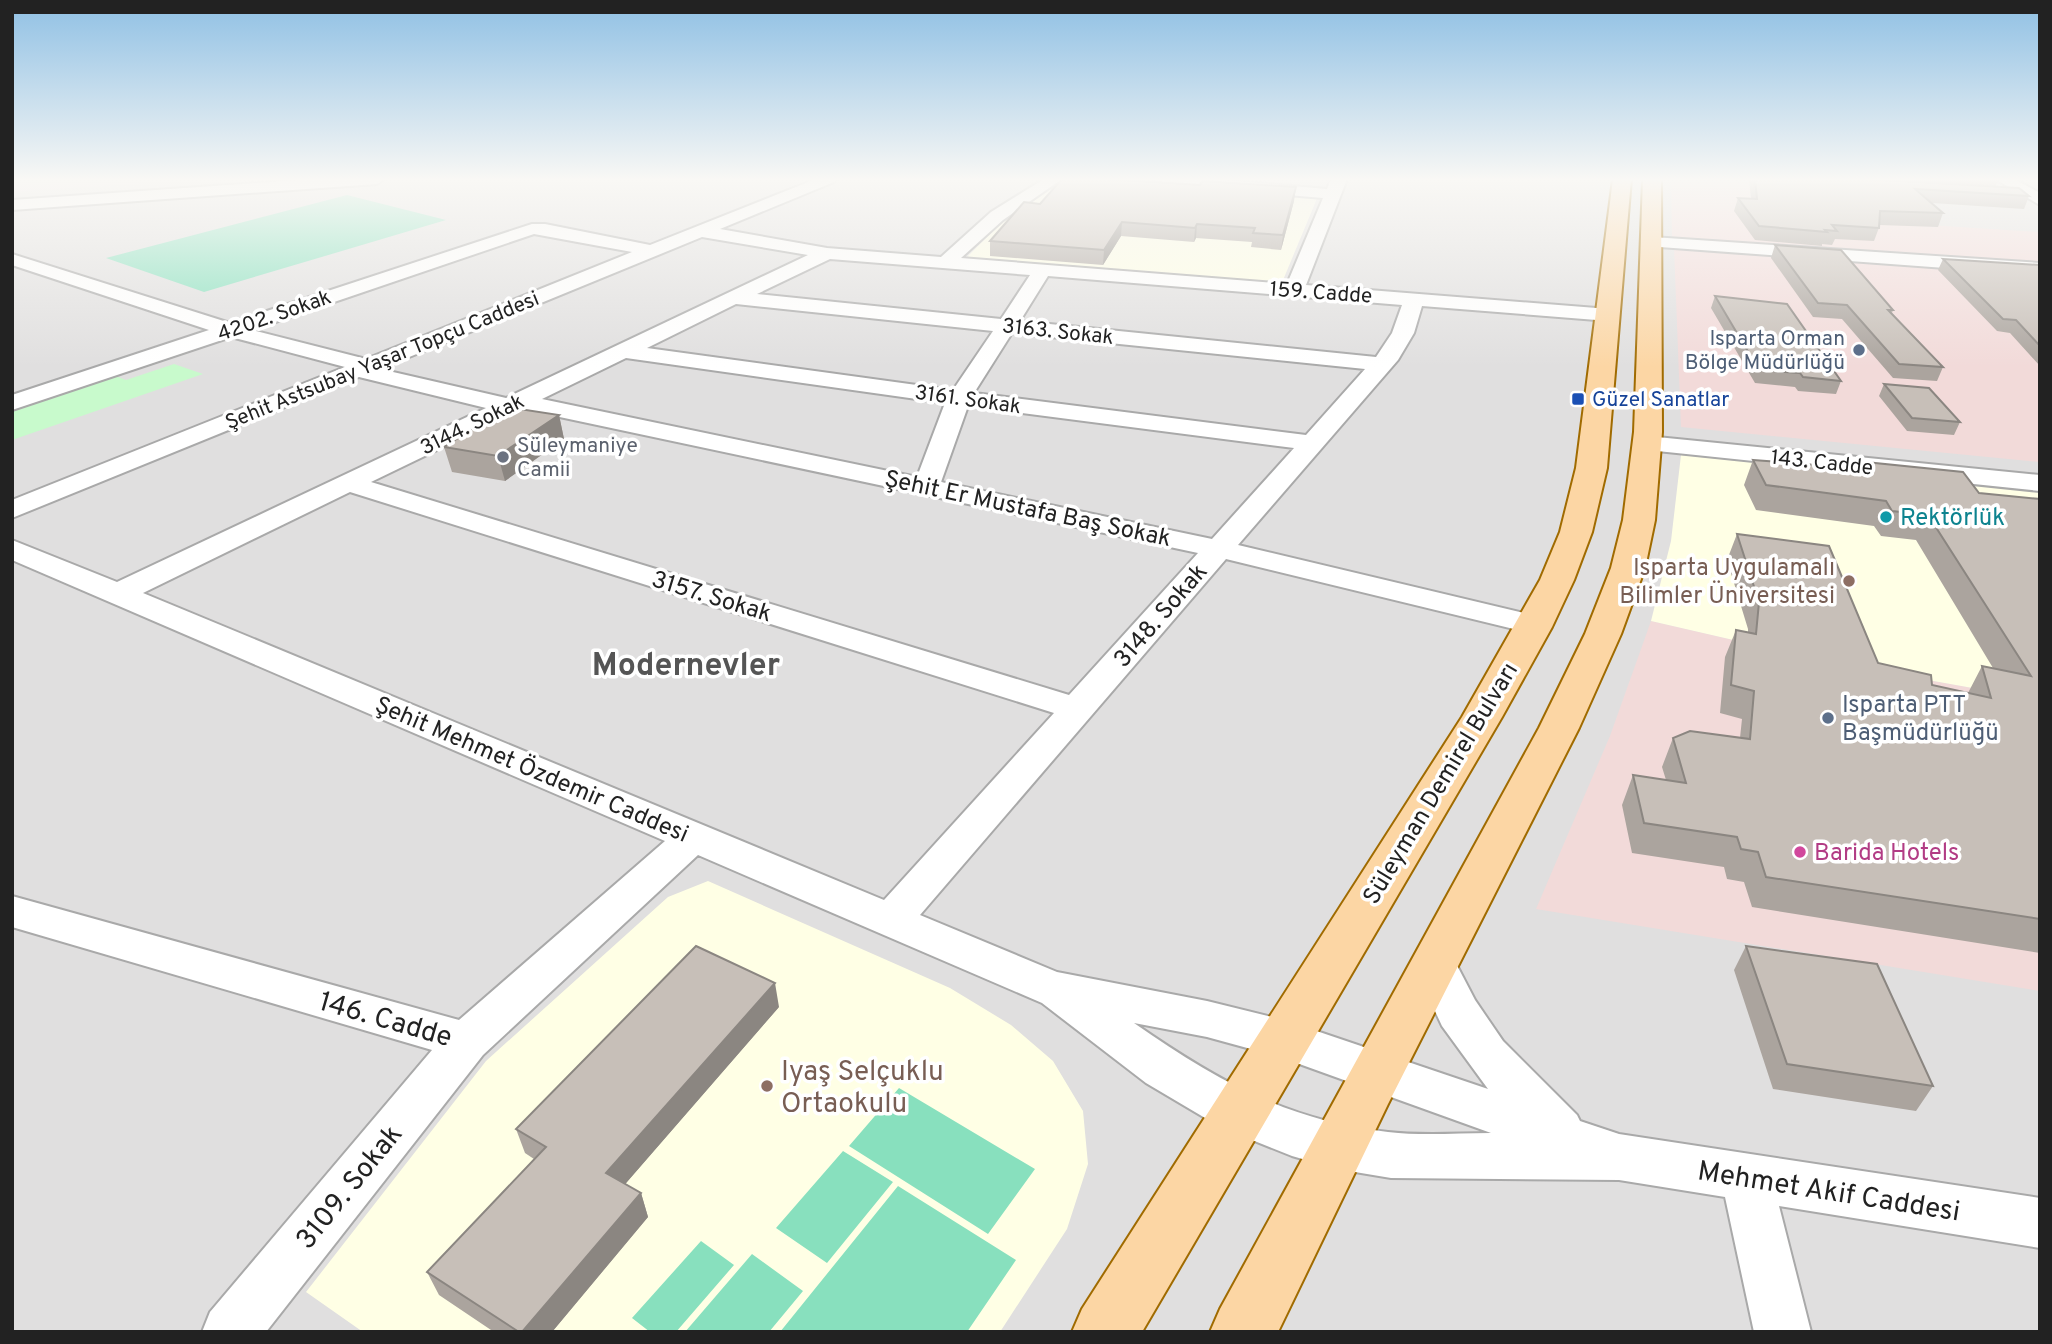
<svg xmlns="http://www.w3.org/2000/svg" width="2052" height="1344" font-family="Overpass,sans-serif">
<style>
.residential{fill:#e0dfdf}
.commercial{fill:#f2dad9}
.industrial{fill:#ebdbe8}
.education{fill:#ffffe5}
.park{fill:#c8facc}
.pitch{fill:#88e0be}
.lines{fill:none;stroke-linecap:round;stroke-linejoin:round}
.minor-casing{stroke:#a9a9a9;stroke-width:4}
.major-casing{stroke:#a06b00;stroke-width:4}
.minor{fill:#fff;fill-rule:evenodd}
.major{fill:#fcd6a4;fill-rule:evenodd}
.wall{fill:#aba49e}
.shaded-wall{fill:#8b8681}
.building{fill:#c7bfb8;stroke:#8b8681;stroke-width:2}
.service-dot{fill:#5c6f8a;stroke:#fff;stroke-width:2.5}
.transit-dot{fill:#1a4fb4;stroke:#fff;stroke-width:2.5}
.worship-dot{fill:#6b7280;stroke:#fff;stroke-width:2.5}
.culture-dot{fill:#0f9aa8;stroke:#fff;stroke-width:2.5}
.education-dot{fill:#8d6e63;stroke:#fff;stroke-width:2.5}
.hotel-dot{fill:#d1479c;stroke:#fff;stroke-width:2.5}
.labels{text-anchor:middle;stroke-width:7;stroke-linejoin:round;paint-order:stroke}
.far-street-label{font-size:21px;fill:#222;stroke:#fff}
.far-service-label{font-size:21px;fill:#4e5e75;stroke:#fff;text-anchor:end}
.far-transit-label{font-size:21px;fill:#164399;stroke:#fff;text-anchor:start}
.far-worship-label{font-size:21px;fill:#5b616d;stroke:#fff;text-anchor:start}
.street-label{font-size:24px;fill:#222;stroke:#fff}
.culture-label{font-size:24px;fill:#0d838f;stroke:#fff;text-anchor:start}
.education-label{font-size:24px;fill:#785e54;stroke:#fff;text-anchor:end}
.service-label{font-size:24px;fill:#4e5e75;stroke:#fff;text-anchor:start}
.hotel-label{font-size:24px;fill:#b23c85;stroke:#fff;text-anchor:start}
.near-street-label{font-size:28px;fill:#222;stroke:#fff}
.near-education-label{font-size:28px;fill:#785e54;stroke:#fff;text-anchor:start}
.district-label{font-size:32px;font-weight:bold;fill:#555;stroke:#fff}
</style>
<rect width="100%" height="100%" fill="#f2efe9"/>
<path class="residential" d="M 12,179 L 2040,179 L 2040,1332 L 12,1332 Z"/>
<path class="commercial" d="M 1671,179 L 1757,179 L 1896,223 L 2040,232 L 2040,265 L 1672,240 Z
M 1674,247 L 2040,273 L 2040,462 L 1681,427 Z
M 1651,621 L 1833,663 L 2040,700 L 2040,991 L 1536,909 L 1610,736 Z"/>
<path class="industrial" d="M 12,179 L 205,179 L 12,192 Z"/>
<path class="education" d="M 1066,179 L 1129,179 L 1318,196 L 1281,285 L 965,259 L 1007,217 Z
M 1681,455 L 2040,491 L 2040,700 L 1833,663 L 1651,621 L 1671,541 Z
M 708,881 L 950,988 L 1011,1025 L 1053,1061 L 1083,1111 L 1088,1164 L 1067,1229 L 1000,1332 L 363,1332 L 306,1292 L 486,1061 L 668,897 Z"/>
<path class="park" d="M 174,364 L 203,374 L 12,440 L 12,408 L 110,374 L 126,380 Z"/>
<path class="pitch" d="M 347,195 L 446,220 L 204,292 L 106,258 Z
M 899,1088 L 1035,1169 L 988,1234 L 849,1146 Z
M 843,1151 L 893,1182 L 827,1263 L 776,1228 Z
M 898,1186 L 1016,1260 L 967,1332 L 780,1332 Z
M 701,1241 L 734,1265 L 676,1332 L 650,1332 L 632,1318 Z
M 752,1254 L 803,1291 L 769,1332 L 685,1332 Z"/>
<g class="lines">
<defs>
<path id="minor" d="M 314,179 L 385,179 L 377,184 L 12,210 L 12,200 Z
M 816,179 L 837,179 L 834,182 L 720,229 L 827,248 L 941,257 L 991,212 L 1044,179 L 1062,179 L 1003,220 L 961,258 L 1287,284 L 1323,198 L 1161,184 L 1153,179 L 1212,179 L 1327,189 L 1331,179 L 1347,179 L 1306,285 L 1609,309 L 1616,311 L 1619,315 L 1616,319 L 1609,321 L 1422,306 L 1414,333 L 1398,360 L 1238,545 L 1545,618 L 1550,625 L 1545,632 L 1534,634 L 1226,559 L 920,915 L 1057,972 L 1207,1001 L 1284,1020 L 1488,1089 L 1442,1026 L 1413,964 L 1420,952 L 1435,947 L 1450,952 L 1475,1000 L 1503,1041 L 1577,1115 L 1580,1121 L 1619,1134 L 2040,1198 L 2040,1248 L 1779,1206 L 1811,1332 L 1754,1332 L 1725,1197 L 1619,1180 L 1391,1178 L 1337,1169 L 1292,1156 L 1222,1128 L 1146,1083 L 1042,1003 L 698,855 L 483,1055 L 266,1332 L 202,1332 L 210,1312 L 432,1050 L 12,927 L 12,896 L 459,1020 L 665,841 L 12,560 L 12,540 L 117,582 L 486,408 L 359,377 L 12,518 L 12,500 L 345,367 L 231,337 L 12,410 L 12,395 L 209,330 L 12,265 L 12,254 L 230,323 L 532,224 L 545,224 L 650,245 ZM 534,234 L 632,252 L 366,359 L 252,330 ZM 702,237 L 808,255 L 506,398 L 380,369 ZM 830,259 L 1030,275 L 1001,319 L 757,294 ZM 1048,276 L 1402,305 L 1392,333 L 1376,357 L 1020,321 ZM 736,304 L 993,331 L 953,390 L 647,348 ZM 1012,333 L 1365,369 L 1306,435 L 974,393 ZM 626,358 L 945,403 L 917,477 L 542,399 ZM 968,406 L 1294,448 L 1212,539 L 941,482 ZM 522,409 L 1198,553 L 1069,695 L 371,482 ZM 350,492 L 1054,713 L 884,900 L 143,593 ZM 1134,1023 L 1207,1037 L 1280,1057 L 1491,1133 C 1457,1133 1422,1136 1388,1132 C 1287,1121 1216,1080 1134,1023 Z
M 1995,179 L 2014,179 L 2040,193 L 2040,205 Z
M 1652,237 L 2040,263 L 2040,275 L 1646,246 L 1643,242 L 1646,238 Z
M 1647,436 L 2040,475 L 2040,491 L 1638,449 L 1634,444 L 1638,439 Z"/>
<path id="major" d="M 1613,179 L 1631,179 L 1607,468 L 1592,532 L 1574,580 L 1552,627 L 1502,717 L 1142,1332 L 1072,1332 L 1082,1309 L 1462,717 L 1540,580 L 1560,532 L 1576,468 Z
M 1643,179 L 1661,179 L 1662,432 L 1655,520 L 1645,568 L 1621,634 L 1579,728 L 1388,1104 L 1278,1332 L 1210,1332 L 1220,1309 L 1539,728 L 1585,634 L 1611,568 L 1623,520 L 1634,432 Z"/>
</defs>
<use href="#minor" class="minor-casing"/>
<use href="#major" class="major-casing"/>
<use href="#minor" class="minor"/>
<use href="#major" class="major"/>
</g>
<path class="wall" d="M 1749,179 L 1867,179 L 2029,196 L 2024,209 L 1932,203 L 1943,213 L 1938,227 L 1880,225 L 1874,241 L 1835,239 L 1832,245 L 1822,244 L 1822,246 L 1755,240 L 1734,211 L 1738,198 L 1751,198 Z
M 1884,179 L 1999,179 L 1995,187 Z
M 1294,201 L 1281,250 L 1251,247 L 1252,242 L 1196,238 L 1194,242 L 1121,236 L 1103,265 L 990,256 L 990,241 L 1040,204 Z
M 1775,245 L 1893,310 L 1892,313 L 1943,367 L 1937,381 L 1893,378 L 1842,319 L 1813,317 L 1771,258 Z
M 1943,259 L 2040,265 L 2040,366 L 2010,333 L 1997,331 L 1938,270 Z
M 1715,296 L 1841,381 L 1836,394 L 1798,391 L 1795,387 L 1755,383 L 1711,308 Z
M 1884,384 L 1960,422 L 1954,435 L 1907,431 L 1879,396 Z
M 559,415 L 564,439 L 505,481 L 452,472 L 444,447 Z
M 1753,460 L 1863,468 L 1865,462 L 1979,493 L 2040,499 L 2040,953 L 1752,907 L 1744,882 L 1727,879 L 1724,867 L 1632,853 L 1622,805 L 1633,775 L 1666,780 L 1662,767 L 1673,738 L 1740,738 L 1742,719 L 1720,713 L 1725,657 L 1736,630 L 1748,632 L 1748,629 L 1727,560 L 1737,534 L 1878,663 L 1932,685 L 1968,693 L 1982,666 L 1993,668 L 1916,540 L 1881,536 L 1874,526 L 1756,510 L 1744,485 Z
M 1746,946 L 1933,1086 L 1916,1111 L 1773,1089 L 1734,970 Z
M 779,1007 L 625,1184 L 641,1193 L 648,1217 L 552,1332 L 494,1332 L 439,1295 L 427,1272 L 534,1159 L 525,1153 L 516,1129 Z"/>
<path class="shaded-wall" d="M 1296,187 L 1294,201 L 1281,250 L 1283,235 Z
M 1122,222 L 1121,236 L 1103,265 L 1104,250 Z
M 1197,224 L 1196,238 L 1194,242 L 1195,228 Z
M 559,415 L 564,439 L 505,481 L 498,456 Z
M 775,983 L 779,1007 L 614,1197 L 606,1173 Z
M 641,1193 L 648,1217 L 552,1332 L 522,1332 Z"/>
<path class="building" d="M 1062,179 L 1108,179 L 1200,185 L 1202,181 L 1296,187 L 1283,235 L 1253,233 L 1255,228 L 1197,224 L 1195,228 L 1122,222 L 1104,250 L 990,241 L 1024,202 L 1040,204 Z
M 1755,179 L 1867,179 L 2019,188 L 2029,196 L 1915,189 L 1943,213 L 1880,211 L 1879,228 L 1832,225 L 1837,231 L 1825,230 L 1827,232 L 1759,226 L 1738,198 L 1757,199 Z
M 1775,245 L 1841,250 L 1893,310 L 1888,310 L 1943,367 L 1899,364 L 1847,305 L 1818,303 Z
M 1943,259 L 2040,265 L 2040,346 L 2016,320 L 2003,319 Z
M 1715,296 L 1787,304 L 1841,381 L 1803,377 L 1800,373 L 1759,370 Z
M 1884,384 L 1929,388 L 1960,422 L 1912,418 Z
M 507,407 L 559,415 L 498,456 L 444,447 Z
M 1753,460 L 1869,469 L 1865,462 L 1963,472 L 1979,493 L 2040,499 L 2040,919 L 1766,877 L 1758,852 L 1741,849 L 1737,837 L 1644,823 L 1633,775 L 1686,783 L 1673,738 L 1690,731 L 1750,739 L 1754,691 L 1731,685 L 1736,630 L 1756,634 L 1759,602 L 1737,534 L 1829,546 L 1878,663 L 1931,675 L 1932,685 L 1991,698 L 1982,666 L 2031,676 L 1928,515 L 1892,511 L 1886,501 L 1766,485 Z
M 696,946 L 775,983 L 606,1173 L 641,1193 L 522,1332 L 519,1332 L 427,1272 L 546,1147 L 516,1129 Z
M 1746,946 L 1877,964 L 1933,1086 L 1787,1064 Z"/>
<linearGradient id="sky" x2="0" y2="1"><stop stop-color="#8fc0e4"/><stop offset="0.49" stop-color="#f9f8f5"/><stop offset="1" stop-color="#f9f8f5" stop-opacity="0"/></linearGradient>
<rect width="2052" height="367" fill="url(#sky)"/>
<g class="service-dot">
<circle cx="1859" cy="350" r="7"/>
<circle cx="1828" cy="718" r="7"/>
</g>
<rect class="transit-dot" x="1571" y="392" width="14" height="14" rx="3.5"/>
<circle class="worship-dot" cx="503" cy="457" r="7"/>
<circle class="culture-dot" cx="1886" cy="517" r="7"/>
<g class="education-dot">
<circle cx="1849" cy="581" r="7"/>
<circle cx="767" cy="1086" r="7"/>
</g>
<circle class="hotel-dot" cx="1800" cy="852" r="7"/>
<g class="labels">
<g class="far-street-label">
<text transform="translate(1321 292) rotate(4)" y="7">159. Cadde</text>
<text transform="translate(274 315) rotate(-19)" y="7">4202. Sokak</text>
<text transform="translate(1058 331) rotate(6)" y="7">3163. Sokak</text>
<text transform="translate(382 360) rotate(-22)" y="7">Şehit Astsubay Yaşar Topçu Caddesi</text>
<text transform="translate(968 399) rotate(8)" y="7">3161. Sokak</text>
<text transform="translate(472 424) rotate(-26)" y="7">3144. Sokak</text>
<text transform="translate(1822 462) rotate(6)" y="7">143. Cadde</text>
</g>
<g class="far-service-label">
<text x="1845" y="345">Isparta Orman<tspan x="1845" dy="24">Bölge Müdürlüğü</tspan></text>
</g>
<g class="far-transit-label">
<text x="1592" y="406">Güzel Sanatlar</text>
</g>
<g class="far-worship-label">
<text x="517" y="452">Süleymaniye<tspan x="517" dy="24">Camii</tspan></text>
</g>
<g class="street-label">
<text transform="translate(1028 508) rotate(12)" y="8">Şehit Er Mustafa Baş Sokak</text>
<text transform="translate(712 596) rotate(17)" y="8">3157. Sokak</text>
<text transform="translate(1160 615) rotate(-49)" y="8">3148. Sokak</text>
<text transform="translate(532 769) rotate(23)" y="8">Şehit Mehmet Özdemir Caddesi</text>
<text transform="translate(1440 783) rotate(-59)" y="8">Süleyman Demirel Bulvarı</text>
</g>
<g class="culture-label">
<text x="1900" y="525">Rektörlük</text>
</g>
<g class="education-label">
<text x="1835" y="575">Isparta Uygulamalı<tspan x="1835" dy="28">Bilimler Üniversitesi</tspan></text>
</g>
<g class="service-label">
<text x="1842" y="712">Isparta PTT<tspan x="1842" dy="28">Başmüdürlüğü</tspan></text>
</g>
<g class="hotel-label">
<text x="1814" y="860">Barida Hotels</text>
</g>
<g class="near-street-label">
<text transform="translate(386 1018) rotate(16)" y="10">146. Cadde</text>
<text transform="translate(348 1186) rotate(-51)" y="10">3109. Sokak</text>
<text transform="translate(1829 1190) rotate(9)" y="10">Mehmet Akif Caddesi</text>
</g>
<g class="near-education-label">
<text x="781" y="1080">Iyaş Selçuklu<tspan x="781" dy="32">Ortaokulu</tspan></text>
</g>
<g class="district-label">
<text x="686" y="675">Modernevler</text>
</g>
</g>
<rect width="2052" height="1344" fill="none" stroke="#222222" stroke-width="28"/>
</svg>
